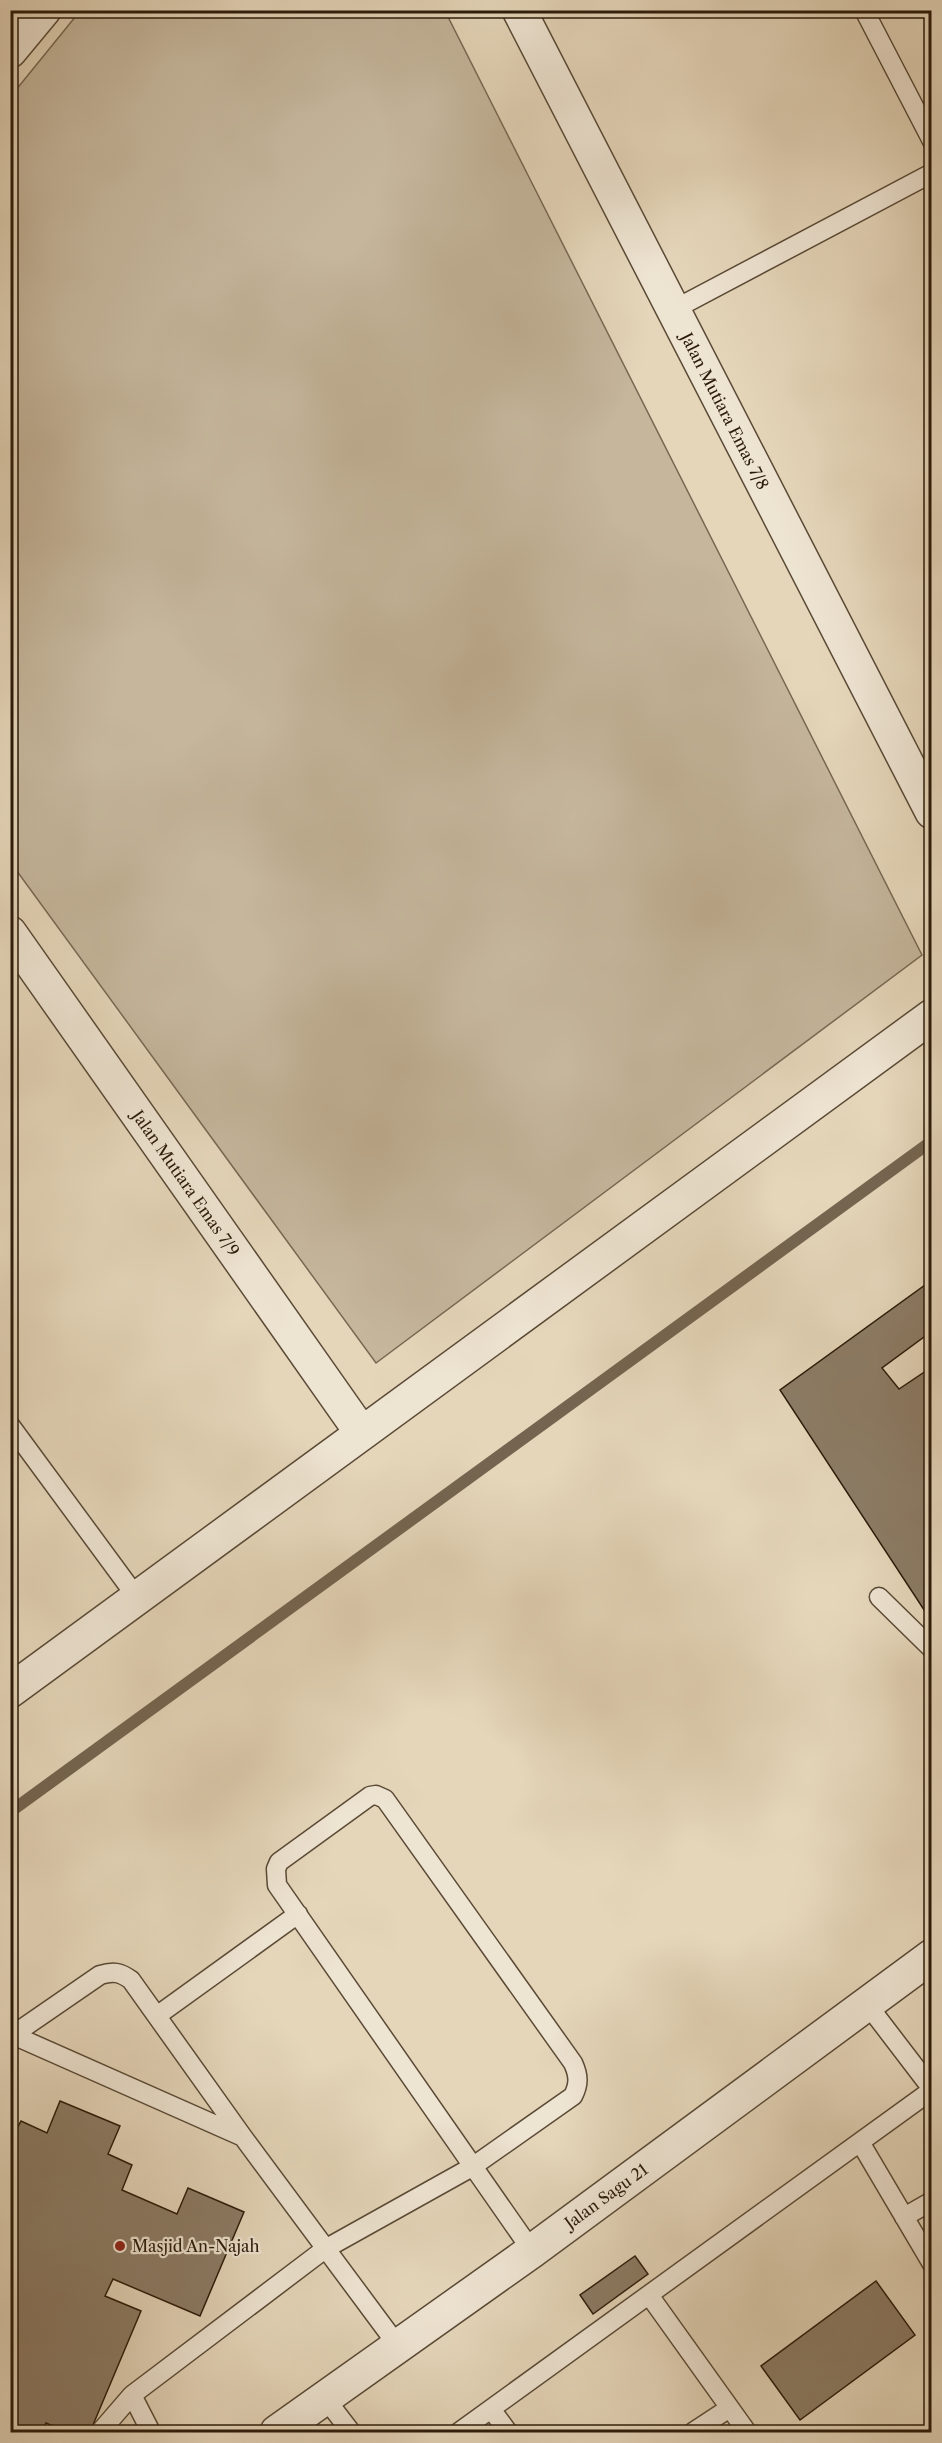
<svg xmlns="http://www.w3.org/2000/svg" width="942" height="2443" font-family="'Libre Caslon Text',serif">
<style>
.green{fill:#c5b69c;stroke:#786853;stroke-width:1.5}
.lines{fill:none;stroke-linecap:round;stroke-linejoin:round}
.stream{stroke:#756550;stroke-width:12}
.building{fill:#8c7c66;stroke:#2b1b0a;stroke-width:1.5}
.lane-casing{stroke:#5a4a36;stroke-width:21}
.street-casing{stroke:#5a4a36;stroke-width:36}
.lane{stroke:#eee4d2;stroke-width:18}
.street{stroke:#eee4d2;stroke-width:33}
.poi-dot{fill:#8f2418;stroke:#eee4d2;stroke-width:2}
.labels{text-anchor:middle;stroke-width:4.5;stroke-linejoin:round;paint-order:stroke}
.street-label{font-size:16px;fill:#2b1b0a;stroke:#eee4d2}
.poi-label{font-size:16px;fill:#2b1b0a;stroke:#eee4d2;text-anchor:start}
</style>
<rect width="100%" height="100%" fill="#e5d6ba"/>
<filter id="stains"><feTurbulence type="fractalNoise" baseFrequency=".00333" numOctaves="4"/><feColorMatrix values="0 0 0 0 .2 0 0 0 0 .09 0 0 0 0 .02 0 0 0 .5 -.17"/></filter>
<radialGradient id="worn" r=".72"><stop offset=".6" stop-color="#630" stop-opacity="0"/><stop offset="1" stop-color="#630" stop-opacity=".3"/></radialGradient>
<path class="green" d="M 80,11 L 445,11 L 922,955 L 376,1363 L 11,863 L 11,96 Z"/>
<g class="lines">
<path class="stream" d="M 10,1812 L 932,1141"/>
</g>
<path class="building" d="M 932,1280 L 932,1331 L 882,1368 L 899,1389 L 932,1367 L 932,1622 L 780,1390 Z
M 60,2101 L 120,2126 L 108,2154 L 132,2165 L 122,2190 L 177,2214 L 188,2188 L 244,2212 L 200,2316 L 113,2279 L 105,2296 L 141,2311 L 90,2432 L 67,2432 L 46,2423 L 42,2432 L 10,2432 L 10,2142 L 21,2121 L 47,2133 Z
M 635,2256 L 648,2274 L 593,2314 L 580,2295 Z
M 876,2281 L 915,2335 L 800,2420 L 761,2366 Z"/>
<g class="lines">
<defs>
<path id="lane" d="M 864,10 L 932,141
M 673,310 L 932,173
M 10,1425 L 138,1599
M 879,1597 L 932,1649
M 867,2004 L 932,2089
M 158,2015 L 298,1914
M 15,2036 L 243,2137
M 10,2037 L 100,1975 C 113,1971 120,1972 131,1980 L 243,2137 L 398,2346
M 860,2142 L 932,2264
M 904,2217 L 932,2201
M 649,2295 L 747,2432
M 325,2398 L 351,2432
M 491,2409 L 508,2432
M 100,2432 L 132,2395
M 151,2432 L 132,2395 L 325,2249 L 472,2167 L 573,2096 C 579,2084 579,2076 573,2063 L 385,1799 L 376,1795 L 370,1796 L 279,1862 L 276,1869 L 277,1885 L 532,2251
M 459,2432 L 932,2090
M 693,2432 L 728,2409"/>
<path id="street" d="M 519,10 L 932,812
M 10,51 L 44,10
M 10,933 L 361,1432
M 10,1691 L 932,1016
M 277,2432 L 532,2251 L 932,1956"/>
</defs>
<use href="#lane" class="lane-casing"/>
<use href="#street" class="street-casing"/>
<use href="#lane" class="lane"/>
<use href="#street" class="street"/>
</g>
<circle class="poi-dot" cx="120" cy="2246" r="6"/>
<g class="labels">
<g class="street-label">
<text transform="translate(725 411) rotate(63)" y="6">Jalan Mutiara Emas 7/8</text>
<text transform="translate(186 1183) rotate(55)" y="6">Jalan Mutiara Emas 7/9</text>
<text transform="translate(606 2196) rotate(-36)" y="6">Jalan Sagu 21</text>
</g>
<g class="poi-label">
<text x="132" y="2252">Masjid An-Najah</text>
</g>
</g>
<rect width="942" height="2443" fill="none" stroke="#e5d6ba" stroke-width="36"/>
<rect x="12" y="12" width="918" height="2419" fill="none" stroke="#2b1b0a" stroke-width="3"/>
<rect x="18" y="18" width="906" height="2407" fill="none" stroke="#2b1b0a" stroke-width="1.5"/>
<rect width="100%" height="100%" filter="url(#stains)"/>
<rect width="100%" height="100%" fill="url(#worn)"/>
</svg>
